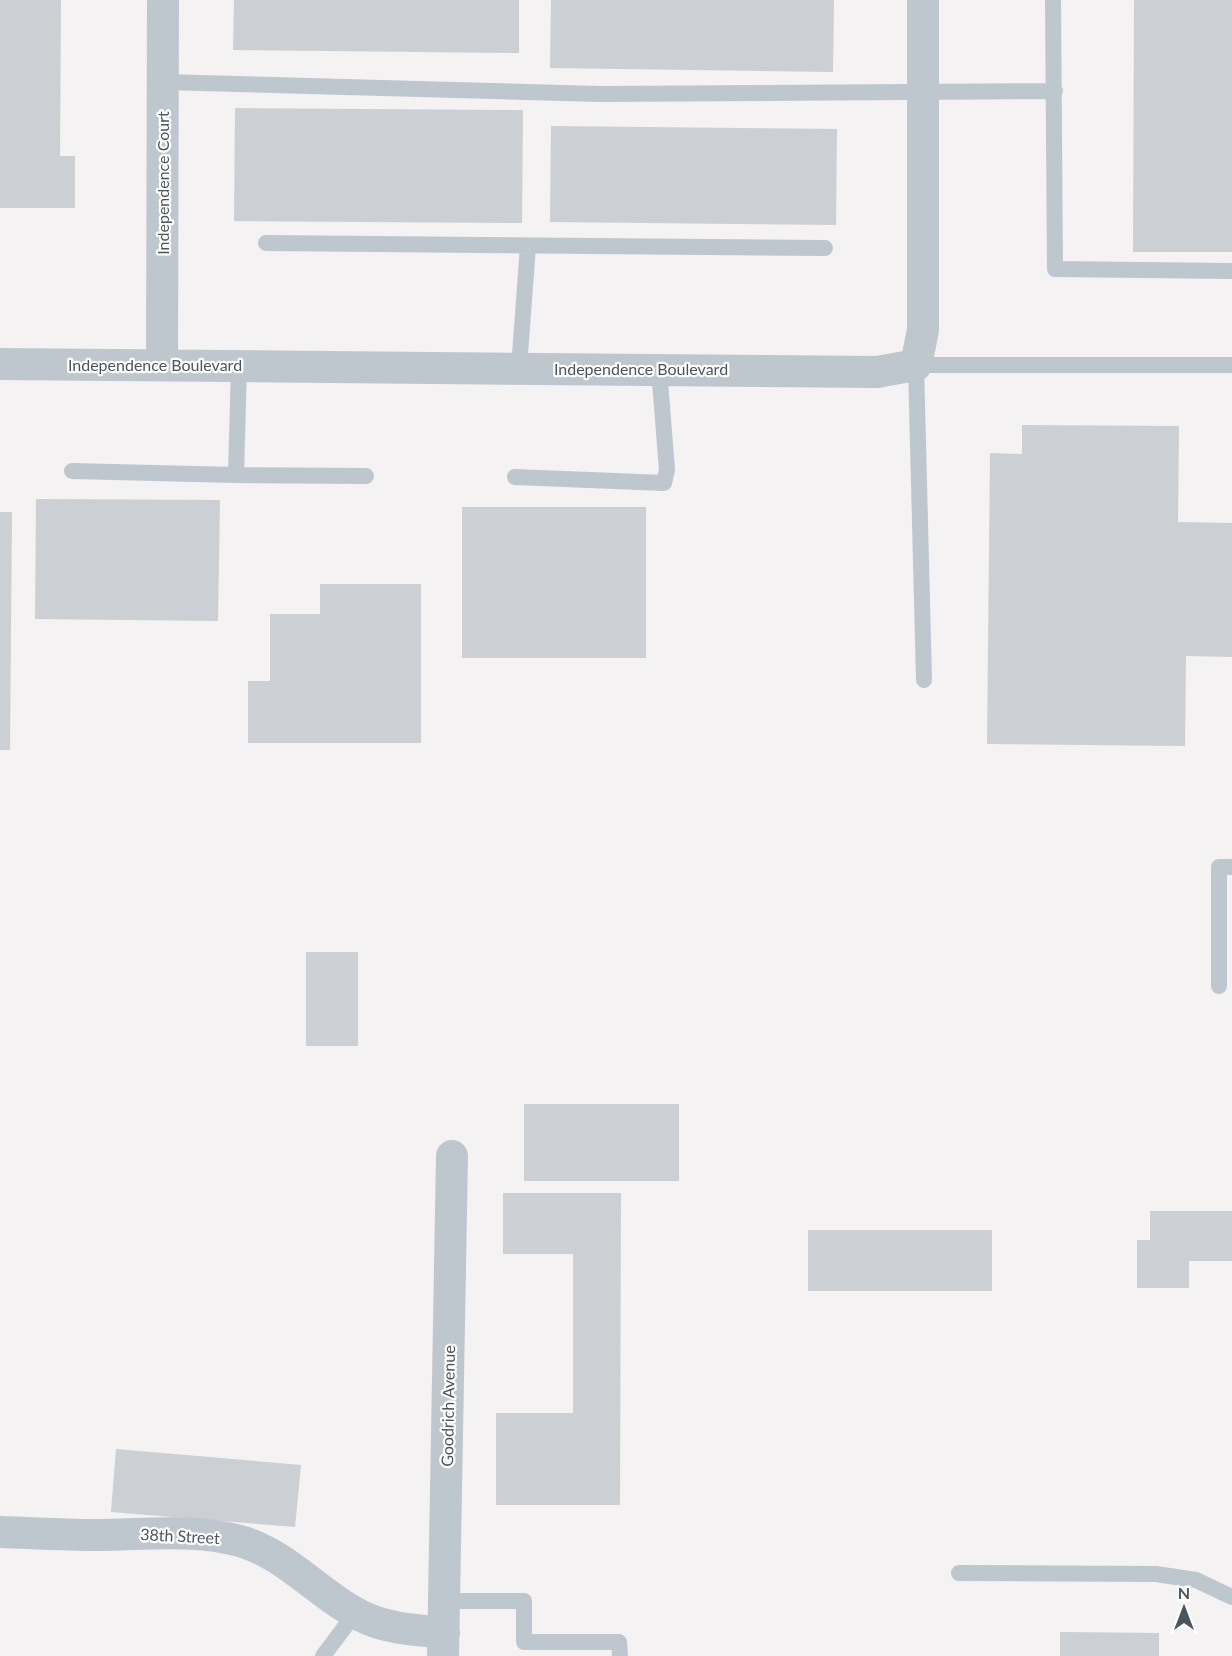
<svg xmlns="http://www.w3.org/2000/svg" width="1232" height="1656" font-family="Lato,sans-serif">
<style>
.building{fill:#cccfd4}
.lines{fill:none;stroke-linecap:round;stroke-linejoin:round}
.service{stroke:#bec7cd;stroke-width:16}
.minor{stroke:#bec7cd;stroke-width:32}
.labels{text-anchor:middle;stroke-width:4.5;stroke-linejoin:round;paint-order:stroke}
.street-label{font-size:16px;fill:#4a565f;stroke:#fff}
</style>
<rect width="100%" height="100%" fill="#f4f2f2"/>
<path class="building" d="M 0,0 L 61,0 L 60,156 L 75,156 L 75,208 L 0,208 Z
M 234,0 L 519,0 L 519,53 L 233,50 Z
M 551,0 L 834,0 L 833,72 L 550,68 Z
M 1134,0 L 1232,0 L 1232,252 L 1133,252 Z
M 235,108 L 523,110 L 522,223 L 234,221 Z
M 551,126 L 837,129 L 836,225 L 550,222 Z
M 1022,425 L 1179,426 L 1178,522 L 1232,523 L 1232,657 L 1186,656 L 1185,746 L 987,744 L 990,453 L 1022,454 Z
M 36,499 L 220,500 L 218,621 L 35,619 Z
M 462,507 L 646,507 L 646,658 L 462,658 Z
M 0,512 L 12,512 L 10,750 L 0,750 Z
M 320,584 L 421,584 L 421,743 L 248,743 L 248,681 L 270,681 L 270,614 L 320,614 Z
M 306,952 L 358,952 L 358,1046 L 306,1046 Z
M 524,1104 L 679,1104 L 679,1181 L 524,1181 Z
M 503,1193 L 621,1193 L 620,1505 L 496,1505 L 496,1413 L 573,1413 L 573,1254 L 503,1254 Z
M 1150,1211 L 1232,1211 L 1232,1261 L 1189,1261 L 1189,1288 L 1137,1288 L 1137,1240 L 1150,1240 Z
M 808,1230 L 992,1230 L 992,1291 L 808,1291 Z
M 116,1449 L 301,1465 L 295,1527 L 111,1512 Z
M 1060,1632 L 1159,1633 L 1159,1656 L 1060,1656 Z"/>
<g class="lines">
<path class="service" d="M 1053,0 L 1055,269 L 1232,271
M 163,82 L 600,94 L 1055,91
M 266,243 L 825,248
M 519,368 L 528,246
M 72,471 L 236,475 L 239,366
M 236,475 L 366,476
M 515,477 L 664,483 L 667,470 L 659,369
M 924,680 L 916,365 L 1232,365
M 1219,986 L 1219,867 L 1232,867
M 959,1573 L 1156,1574 L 1196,1580 L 1232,1597
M 444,1601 L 524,1601 L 524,1642 L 619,1642 L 620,1656
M 323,1656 L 356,1612"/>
<path class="minor" d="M 0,364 L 877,372 L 916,365 L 923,330 L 923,0
M 162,365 L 163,0
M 0,1532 C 32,1533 64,1535 95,1535 C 144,1535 192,1528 240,1541 C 289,1555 322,1599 368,1619 C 391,1629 419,1630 444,1633
M 443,1656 L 452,1156"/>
</g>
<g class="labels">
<g class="street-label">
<text transform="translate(163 183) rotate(-90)" y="6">Independence Court</text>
<text x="155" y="371">Independence Boulevard</text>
<text x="641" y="375">Independence Boulevard</text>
<text transform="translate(448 1406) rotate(-89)" y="6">Goodrich Avenue</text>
<text transform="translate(180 1536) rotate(3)" y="6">38th Street</text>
</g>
</g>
<g transform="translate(1184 1608)" stroke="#ffffff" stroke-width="4.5" paint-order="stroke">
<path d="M0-4.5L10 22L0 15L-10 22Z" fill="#4a565f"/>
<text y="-9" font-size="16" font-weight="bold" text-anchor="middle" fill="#4a565f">N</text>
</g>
</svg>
